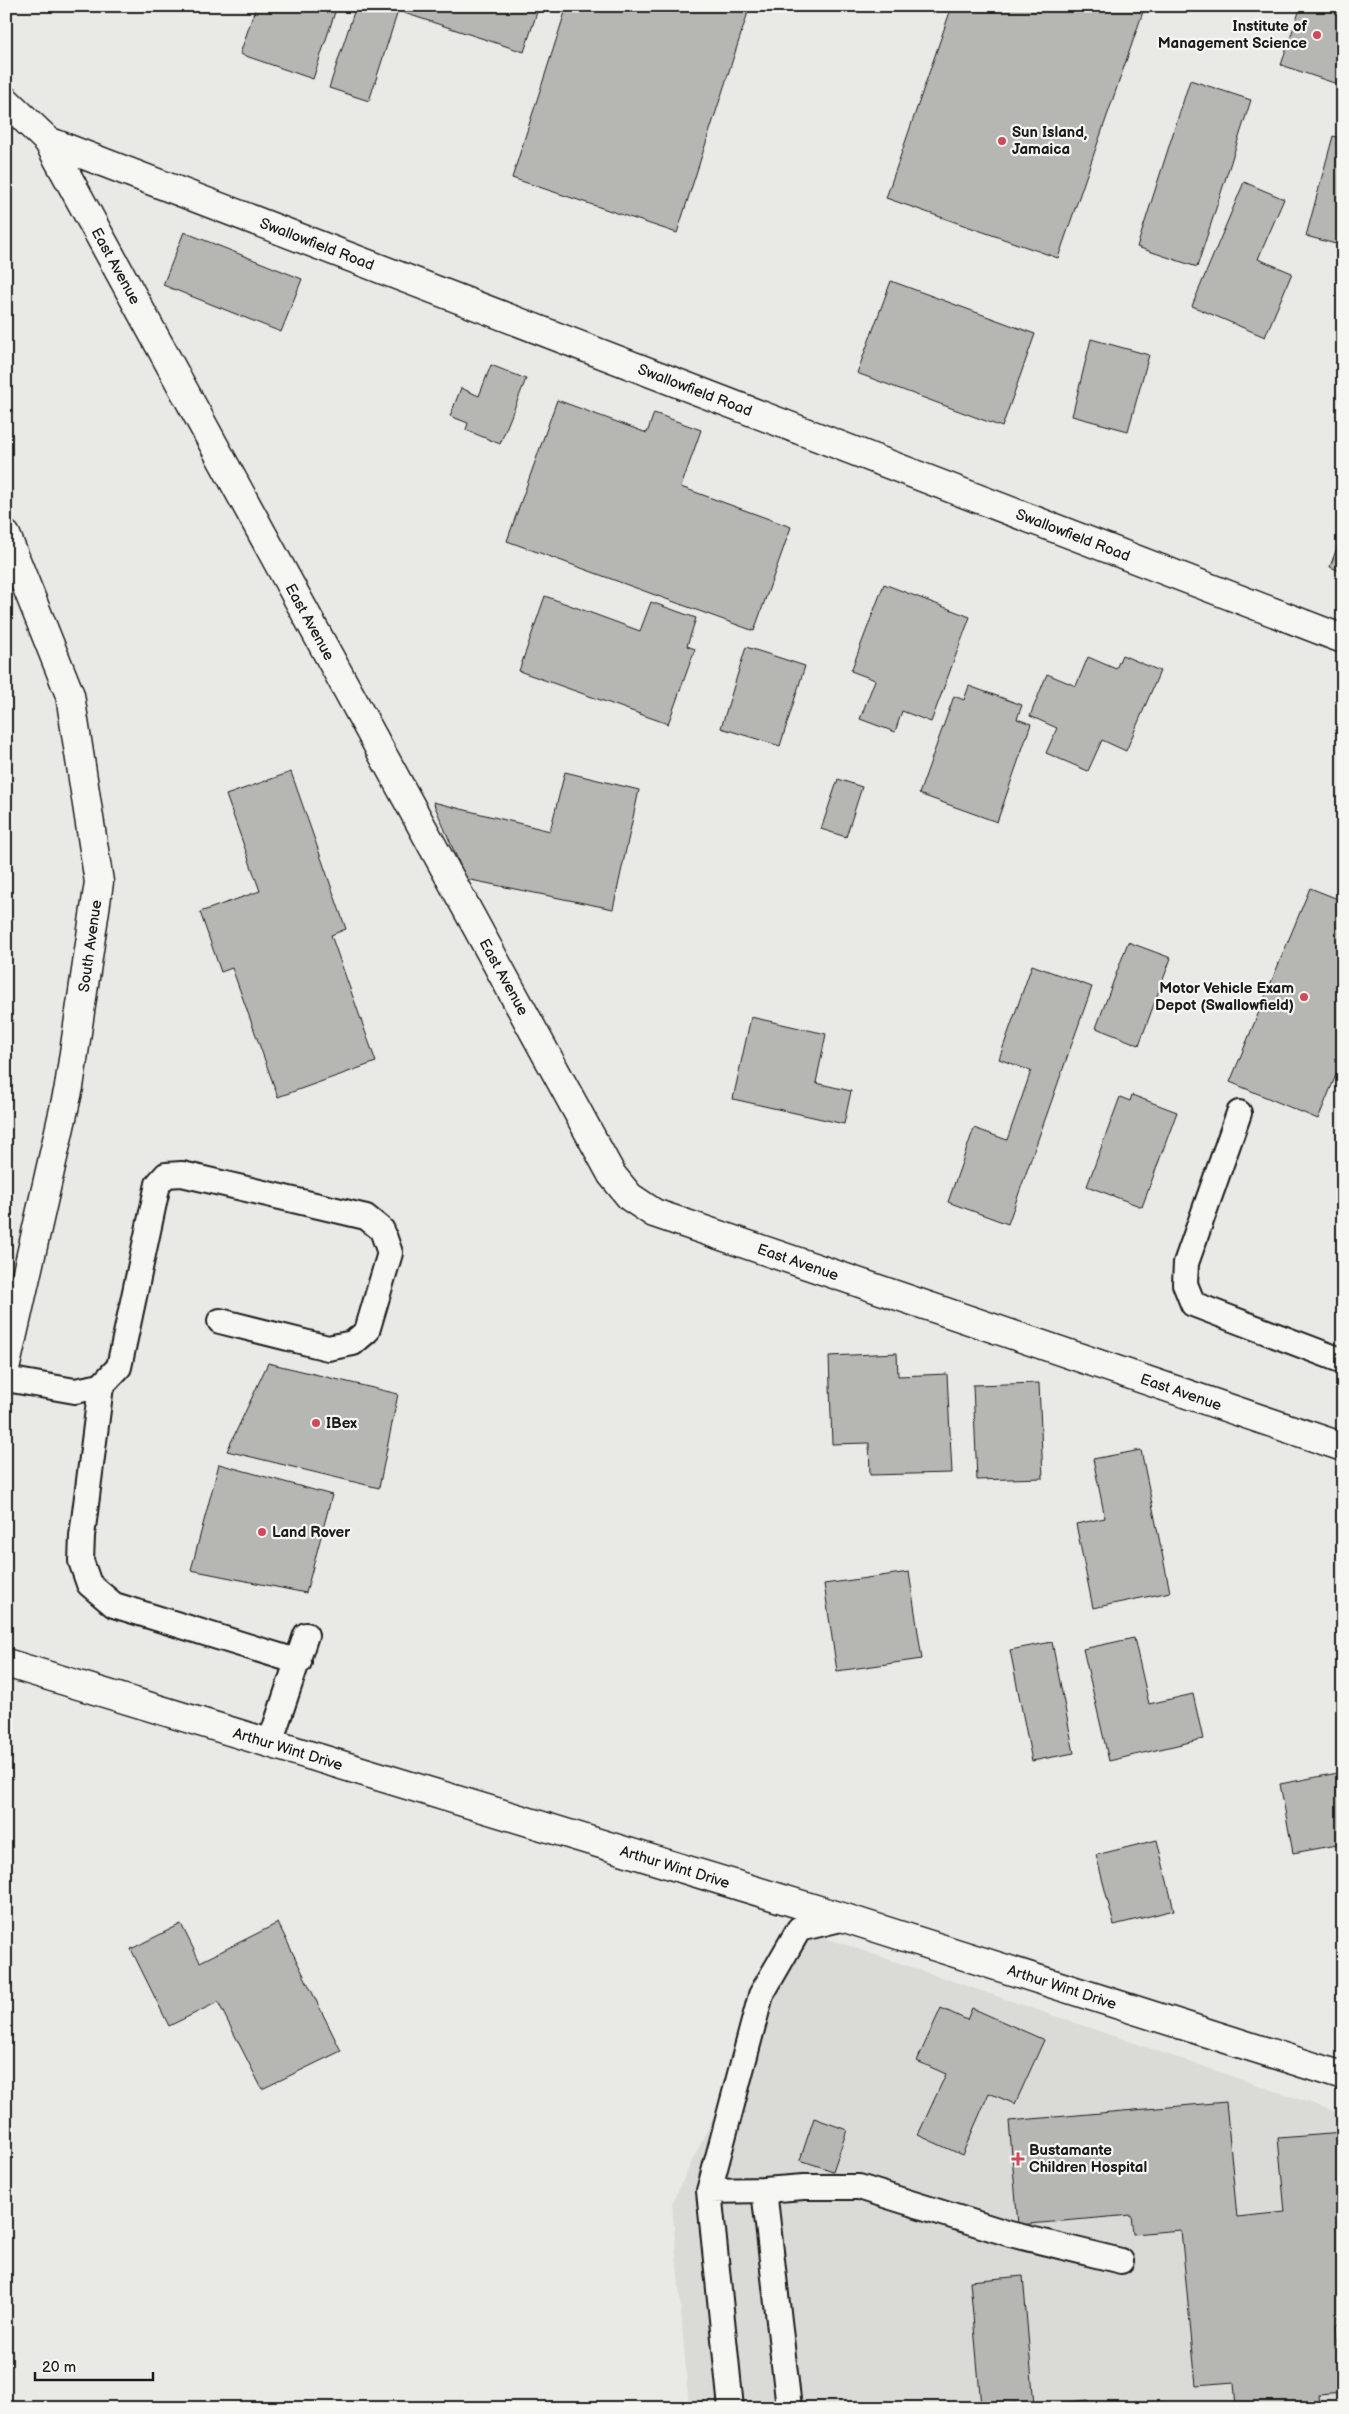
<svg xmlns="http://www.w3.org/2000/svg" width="1349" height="2414" font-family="'Balsamiq Sans',sans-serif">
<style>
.built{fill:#dadad6}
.building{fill:#b6b6b3;stroke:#1c1c1c}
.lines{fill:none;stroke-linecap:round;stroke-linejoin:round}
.service-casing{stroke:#1c1c1c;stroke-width:28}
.minor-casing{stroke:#1c1c1c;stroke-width:31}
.secondary-casing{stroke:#1c1c1c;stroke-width:31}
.service{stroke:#f6f6f2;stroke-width:24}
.minor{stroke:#f6f6f2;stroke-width:28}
.secondary{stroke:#f6f6f2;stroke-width:28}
.poi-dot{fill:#d1495b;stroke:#f6f6f2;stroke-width:2}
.labels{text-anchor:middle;stroke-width:4.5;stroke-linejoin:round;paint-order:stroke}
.poi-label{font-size:15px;font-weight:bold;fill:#1c1c1c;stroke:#f6f6f2;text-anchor:start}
.street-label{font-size:15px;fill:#1c1c1c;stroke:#f6f6f2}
</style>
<rect width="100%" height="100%" fill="#e9e9e5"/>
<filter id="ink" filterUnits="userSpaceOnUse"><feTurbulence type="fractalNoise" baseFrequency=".02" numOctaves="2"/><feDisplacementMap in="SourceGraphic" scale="10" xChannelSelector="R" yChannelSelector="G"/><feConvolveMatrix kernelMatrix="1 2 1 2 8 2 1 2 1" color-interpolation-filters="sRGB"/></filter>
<g filter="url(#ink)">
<path class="built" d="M 799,1929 L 1343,2114 L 1343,2408 L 689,2408 L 672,2203 L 782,1975 Z"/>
<path class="building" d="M 256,6 L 337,6 L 313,79 L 240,54 Z
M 356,6 L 539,6 L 524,52 L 398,11 L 369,101 L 329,88 Z
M 567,6 L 750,6 L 677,233 L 512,178 Z
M 952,6 L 1145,6 L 1058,258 L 886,198 Z
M 1301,6 L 1343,6 L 1343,86 L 1281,65 Z
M 1190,80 L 1251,100 L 1197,267 L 1137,247 Z
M 1333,136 L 1343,139 L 1343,246 L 1306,236 Z
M 1244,182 L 1284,199 L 1258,259 L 1292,273 L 1265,337 L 1192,306 Z
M 184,232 L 302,279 L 281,332 L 163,285 Z
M 891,281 L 1035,334 L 1002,427 L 857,373 Z
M 1091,339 L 1149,355 L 1128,431 L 1072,416 Z
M 491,365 L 526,379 L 500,444 L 466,430 L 468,423 L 450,416 L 461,388 L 479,396 Z
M 557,400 L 647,433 L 654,413 L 701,430 L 681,487 L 791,527 L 754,631 L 507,541 Z
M 1343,531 L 1343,572 L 1330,567 Z
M 884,584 L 970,617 L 931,722 L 902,711 L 895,732 L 860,719 L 875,680 L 851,671 Z
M 545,596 L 640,631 L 651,602 L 696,618 L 687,646 L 695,649 L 668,724 L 519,671 Z
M 746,647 L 805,666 L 780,746 L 721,728 Z
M 1122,655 L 1160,671 L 1126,751 L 1102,740 L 1088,771 L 1046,753 L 1057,728 L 1030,716 L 1047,674 L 1076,686 L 1088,657 L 1116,669 Z
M 969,686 L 1022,705 L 1017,719 L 1031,724 L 997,822 L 919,794 L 954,696 L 964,700 Z
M 291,772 L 346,929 L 331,935 L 376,1062 L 278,1097 L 232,968 L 221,972 L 200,912 L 260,891 L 226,795 Z
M 565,772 L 639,790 L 613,909 L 466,879 L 433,802 L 550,831 Z
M 838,779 L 862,787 L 846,837 L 821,829 Z
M 1310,888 L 1343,901 L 1343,1058 L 1318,1119 L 1230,1082 Z
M 1128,942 L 1171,958 L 1139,1045 L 1096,1028 Z
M 1032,965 L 1092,987 L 1008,1224 L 948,1202 L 974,1128 L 1007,1140 L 1031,1071 L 999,1059 Z
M 751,1017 L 826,1034 L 816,1083 L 851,1091 L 844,1124 L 733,1099 Z
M 1132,1095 L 1177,1112 L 1142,1207 L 1087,1186 L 1120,1097 L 1130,1101 Z
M 897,1353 L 898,1376 L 947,1374 L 952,1473 L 870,1475 L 869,1443 L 832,1444 L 829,1356 Z
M 268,1363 L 398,1394 L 379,1488 L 227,1451 Z
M 1039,1383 L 1043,1478 L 977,1480 L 973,1385 Z
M 1141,1450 L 1170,1592 L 1093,1608 L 1076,1524 L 1105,1518 L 1093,1459 Z
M 219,1464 L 332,1495 L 306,1593 L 191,1570 Z
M 909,1572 L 922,1659 L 837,1671 L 824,1584 Z
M 1134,1638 L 1149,1704 L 1193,1694 L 1203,1739 L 1109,1761 L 1083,1649 Z
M 1052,1642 L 1074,1753 L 1032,1761 L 1010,1650 Z
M 1343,1772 L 1343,1844 L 1293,1853 L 1280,1784 Z
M 1157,1840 L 1174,1910 L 1114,1925 L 1096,1855 Z
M 278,1923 L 341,2051 L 262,2089 L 218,2002 L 169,2026 L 131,1949 L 181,1924 L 200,1962 Z
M 941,2008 L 967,2020 L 972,2008 L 1044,2040 L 1015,2104 L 989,2093 L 962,2155 L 918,2135 L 946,2074 L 917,2061 Z
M 1226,2102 L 1237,2217 L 1285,2212 L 1278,2138 L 1343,2133 L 1343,2323 L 1336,2324 L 1342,2393 L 1319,2395 L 1320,2408 L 1236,2408 L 1234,2382 L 1196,2385 L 1181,2230 L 1133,2234 L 1131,2215 L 1018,2225 L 1009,2121 Z
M 814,2118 L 847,2130 L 833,2171 L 800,2160 Z
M 1023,2276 L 1034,2405 L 1088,2400 L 1089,2408 L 1017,2408 L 1016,2403 L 981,2406 L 970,2281 Z"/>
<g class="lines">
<defs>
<path id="service" d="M 1239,1113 L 1186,1263 L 1185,1284 L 1193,1304 L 1343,1361
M 6,1379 L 75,1391 L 101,1386 L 119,1367 L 158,1184 L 166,1175 L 182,1174 L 366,1217 L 382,1230 L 390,1253 L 367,1331 L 353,1343 L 328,1348 L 220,1321
M 101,1386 L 82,1536 L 81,1561 L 89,1584 L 114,1605 L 299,1662
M 270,1743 L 306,1635
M 709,2191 L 764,2190
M 731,2408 L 709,2191 L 761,1995 L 799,1929 L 845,1918
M 789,2408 L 764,2190 L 804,2187 L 859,2187 L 1010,2234 L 1121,2261"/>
<path id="minor" d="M 6,101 L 48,141 L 612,1175 L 630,1197 L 654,1213 L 1343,1447
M 48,141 L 1343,639
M 6,535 L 70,695 L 99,882 L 69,1087 L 6,1365"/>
<path id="secondary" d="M 6,1663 L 845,1918 L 1343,2076"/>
</defs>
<use href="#service" class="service-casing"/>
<use href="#minor" class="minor-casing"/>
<use href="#secondary" class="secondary-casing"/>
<use href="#service" class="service"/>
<use href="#minor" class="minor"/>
<use href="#secondary" class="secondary"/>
</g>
</g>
<g class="poi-dot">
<circle cx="1317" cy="35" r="5"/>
<circle cx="1002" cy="141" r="5"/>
<circle cx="1304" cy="997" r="5"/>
<circle cx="316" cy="1423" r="5"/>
<circle cx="262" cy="1532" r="5"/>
<path d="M1015.5 2151.5h5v5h5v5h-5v5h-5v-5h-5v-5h5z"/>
</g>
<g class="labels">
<g class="poi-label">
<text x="1307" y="31" text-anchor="end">Institute of<tspan x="1307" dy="17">Management Science</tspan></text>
<text x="1012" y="137">Sun Island,<tspan x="1012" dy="17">Jamaica</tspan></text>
<text x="1294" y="993" text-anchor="end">Motor Vehicle Exam<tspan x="1294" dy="17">Depot (Swallowfield)</tspan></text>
<text x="326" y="1428">IBex</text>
<text x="272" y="1537">Land Rover</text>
<text x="1029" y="2155">Bustamante<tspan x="1029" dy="17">Children Hospital</tspan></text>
</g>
<g class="street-label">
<text transform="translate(317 244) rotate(21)" y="5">Swallowfield Road</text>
<text transform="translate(116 266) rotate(61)" y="5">East Avenue</text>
<text transform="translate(695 390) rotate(21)" y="5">Swallowfield Road</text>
<text transform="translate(1073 535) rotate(21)" y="5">Swallowfield Road</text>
<text transform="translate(310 622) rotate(61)" y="5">East Avenue</text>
<text transform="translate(90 946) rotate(-82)" y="5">South Avenue</text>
<text transform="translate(504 977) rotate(61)" y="5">East Avenue</text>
<text transform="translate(798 1262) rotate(19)" y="5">East Avenue</text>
<text transform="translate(1181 1392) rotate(19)" y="5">East Avenue</text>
<text transform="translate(288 1749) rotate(17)" y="5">Arthur Wint Drive</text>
<text transform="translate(675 1867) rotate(17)" y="5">Arthur Wint Drive</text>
<text transform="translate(1062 1987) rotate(18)" y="5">Arthur Wint Drive</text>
</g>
</g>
<rect width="1349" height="2414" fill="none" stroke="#f6f6f2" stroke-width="25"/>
<rect x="12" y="12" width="1324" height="2389" fill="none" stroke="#1c1c1c" stroke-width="2" filter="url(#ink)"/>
<path d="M35 2372v8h118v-8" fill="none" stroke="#1c1c1c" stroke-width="2.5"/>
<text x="42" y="2372" font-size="15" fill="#1c1c1c" stroke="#f6f6f2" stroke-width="4" paint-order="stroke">20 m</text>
</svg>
